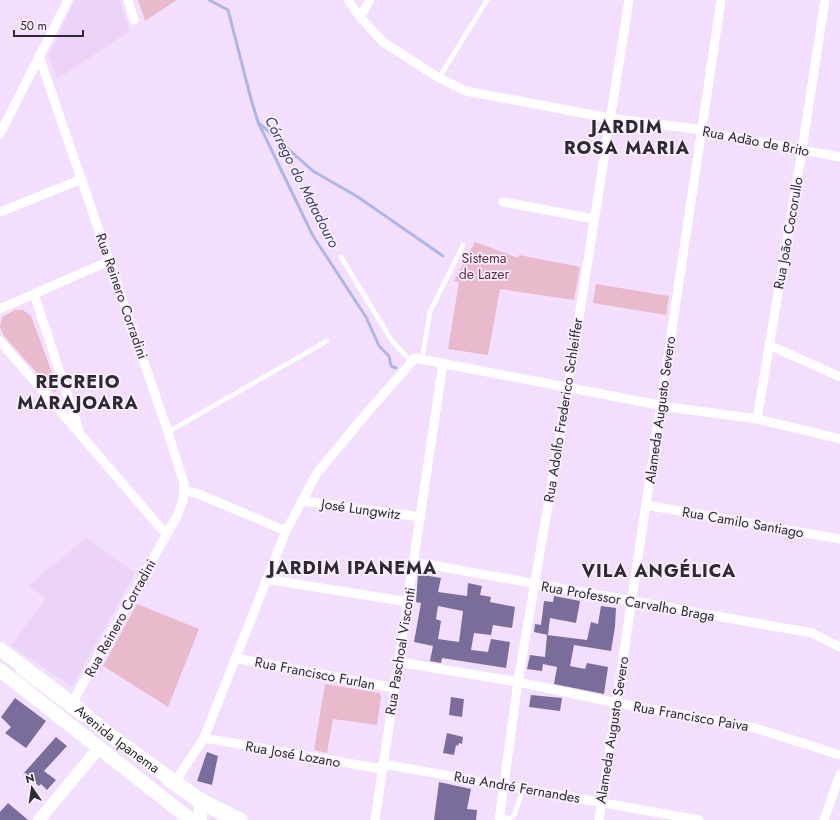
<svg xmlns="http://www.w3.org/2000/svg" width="840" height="820" font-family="Jost,sans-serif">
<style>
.built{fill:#ebd2f7}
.green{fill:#e9b9cc}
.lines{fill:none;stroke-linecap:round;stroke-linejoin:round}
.stream{stroke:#aeb5e7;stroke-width:3}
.building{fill:#7a6d9b;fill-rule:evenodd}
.service{stroke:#fff;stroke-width:4.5}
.minor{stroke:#fff;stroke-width:9}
.secondary{stroke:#fff;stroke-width:12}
.primary{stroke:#fff;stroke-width:14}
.labels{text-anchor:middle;stroke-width:3.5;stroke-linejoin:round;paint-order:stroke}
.street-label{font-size:14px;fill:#302834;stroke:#f9f1fd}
.park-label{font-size:14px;fill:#6a2949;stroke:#f9f1fd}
.water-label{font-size:15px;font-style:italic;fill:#3e417e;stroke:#f9f1fd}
.district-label{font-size:18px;font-weight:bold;letter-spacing:1px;fill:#302834;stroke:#f9f1fd}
</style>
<rect width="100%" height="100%" fill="#f3dffd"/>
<path class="built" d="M 75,0 L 120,0 L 130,31 L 57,79 L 49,55 Z
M 86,538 L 135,573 L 72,687 L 11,645 L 46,598 L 28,586 Z"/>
<path class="green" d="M 138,0 L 177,0 L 145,21 Z
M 475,242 L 518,258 L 519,255 L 580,267 L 574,300 L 500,289 L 488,355 L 448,349 L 459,282 L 454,281 Z
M 596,284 L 669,296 L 666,315 L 593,303 Z
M 15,310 L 23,310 L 31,316 L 58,389 L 56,392 L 53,391 L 4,336 L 0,327 L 2,317 Z
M 137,604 L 199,629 L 168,707 L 103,666 Z
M 325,684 L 380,693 L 381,698 L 377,725 L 333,719 L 327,753 L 314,750 Z"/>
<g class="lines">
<path class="stream" d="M 209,0 L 228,10 L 251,99 L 258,122 L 313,236 L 366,317 L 379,346 L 389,356 L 391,366 L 396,368
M 260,124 L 313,171 L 358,197 L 443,256"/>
</g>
<path class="building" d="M 418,574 L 441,578 L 438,592 L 467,596 L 468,583 L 482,586 L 480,595 L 491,597 L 490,602 L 515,607 L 512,628 L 493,625 L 491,635 L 474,633 L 471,650 L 488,652 L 491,639 L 510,642 L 506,668 L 442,658 L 441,663 L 430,661 L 433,646 L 414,642 L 421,603 L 416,602 ZM 438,606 L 463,611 L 459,642 L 438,639 L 441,621 L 436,619 Z
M 554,596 L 580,601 L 576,623 L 550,618 L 548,635 L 534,632 L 535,624 L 541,625 L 544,601 L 553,602 Z
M 601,606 L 616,608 L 615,627 L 611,651 L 574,645 L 570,666 L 585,669 L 587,663 L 608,667 L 604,694 L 554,684 L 557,667 L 543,664 L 542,671 L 527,669 L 530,655 L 545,657 L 547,635 L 587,640 L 591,622 L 598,624 Z
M 531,695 L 562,698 L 560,711 L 529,707 Z
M 451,697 L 464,699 L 462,717 L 449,715 Z
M 15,698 L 46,721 L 26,748 L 5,733 L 11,727 L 1,717 Z
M 447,733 L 463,737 L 462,744 L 459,743 L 458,746 L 456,745 L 454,755 L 443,753 Z
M 56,737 L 67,746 L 44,771 L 56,780 L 47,790 L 41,784 L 39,786 L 23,774 Z
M 207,752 L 218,756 L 212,785 L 197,781 Z
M 439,782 L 471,789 L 467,809 L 477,810 L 476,820 L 434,820 Z
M 8,803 L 28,820 L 0,820 L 0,812 Z"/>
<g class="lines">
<path class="service" d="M 439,78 L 487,0
M 341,257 L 392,341 L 412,362
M 422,359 L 430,312 L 463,245
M 168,432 L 327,341
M 18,671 L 81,719
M 165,783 L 195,804 L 224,820
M 500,816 L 509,819 L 514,816 L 523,789"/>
<path class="minor" d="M 128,0 L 134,20
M 348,0 L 360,17 L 383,42 L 439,78 L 466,91 L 609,118 L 696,129 L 711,133 L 840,157
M 360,17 L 370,0
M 39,56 L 168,432 L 184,484 L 183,500 L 177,516 L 72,703
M 0,134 L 68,0
M 503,202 L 594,219
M 0,212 L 82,179
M 34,294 L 79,430
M 0,309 L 109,261
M 0,341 L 159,526 L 167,533
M 769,345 L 840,377
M 757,419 L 802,150 L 825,0
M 184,491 L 196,493 L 286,531
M 302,501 L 421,517
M 646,505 L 840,539
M 414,562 L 812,633 L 840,647
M 266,579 L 408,602
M 235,658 L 395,688
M 398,662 L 518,682 L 617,703 L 755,728 L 840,755
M 204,738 L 382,769
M 383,764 L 699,820
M 175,782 L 204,738 L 286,531 L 317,473 L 366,414 L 415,358 L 669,407 L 757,419 L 840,439
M 375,820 L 443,363
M 499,820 L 518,682 L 568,387 L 629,0
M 599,820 L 721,0
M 824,820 L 840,774"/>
<path class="secondary" d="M 39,820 L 99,748"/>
<g class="primary">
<path id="s1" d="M 0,649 L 72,703 L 106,732 L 175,782 L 201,800 L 241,820"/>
<path d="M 0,670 L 191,820"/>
<path d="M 200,820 L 201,800"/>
</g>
</g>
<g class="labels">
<g class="street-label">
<text transform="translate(756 141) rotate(11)" y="5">Rua Adão de Brito</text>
<text transform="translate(788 233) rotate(-80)" y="5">Rua João Cocorullo</text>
<text transform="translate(122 296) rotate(71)" y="5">Rua Reinero Corradini</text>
<text transform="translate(563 410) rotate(-81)" y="5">Rua Adolfo Frederico Schleiffer</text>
<text transform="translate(660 410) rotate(-82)" y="5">Alameda Augusto Severo</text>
<text transform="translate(361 509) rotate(8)" y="5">José Lungwitz</text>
<text transform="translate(743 522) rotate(10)" y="5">Rua Camilo Santiago</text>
<text transform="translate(628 601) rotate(10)" y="5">Rua Professor Carvalho Braga</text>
<text transform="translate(120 618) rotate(-61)" y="5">Rua Reinero Corradini</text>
<text transform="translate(400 651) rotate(-81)" y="5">Rua Paschoal Visconti</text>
<text transform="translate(315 673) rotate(11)" y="5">Rua Francisco Furlan</text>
<text transform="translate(691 716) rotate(10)" y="5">Rua Francisco Paiva</text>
<text transform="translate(612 730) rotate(-81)" y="5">Alameda Augusto Severo</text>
<text dy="5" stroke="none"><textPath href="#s1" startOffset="148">Avenida Ipanema</textPath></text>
<text transform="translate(293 754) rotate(10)" y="5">Rua José Lozano</text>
<text transform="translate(517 787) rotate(10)" y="5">Rua André Fernandes</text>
</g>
<g class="park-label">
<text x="484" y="263">Sistema<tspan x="484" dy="16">de Lazer</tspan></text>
</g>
<g class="water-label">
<text transform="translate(302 182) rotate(63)" y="5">Córrego do Matadouro</text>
</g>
<g class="district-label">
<text x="627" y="133">JARDIM<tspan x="627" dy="21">ROSA MARIA</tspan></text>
<text x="78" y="388">RECREIO<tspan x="78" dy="21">MARAJOARA</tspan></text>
<text x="353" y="574">JARDIM IPANEMA</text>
<text x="659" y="577">VILA ANGÉLICA</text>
</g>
</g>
<g transform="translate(32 788) rotate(347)" stroke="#f9f1fd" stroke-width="3" paint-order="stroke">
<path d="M0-3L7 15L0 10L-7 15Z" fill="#302834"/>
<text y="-6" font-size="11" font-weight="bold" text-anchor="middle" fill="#302834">N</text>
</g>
<path d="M14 30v6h69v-6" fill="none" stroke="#302834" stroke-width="2"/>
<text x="20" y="30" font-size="12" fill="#302834" stroke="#f9f1fd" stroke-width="3" paint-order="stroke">50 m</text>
</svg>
